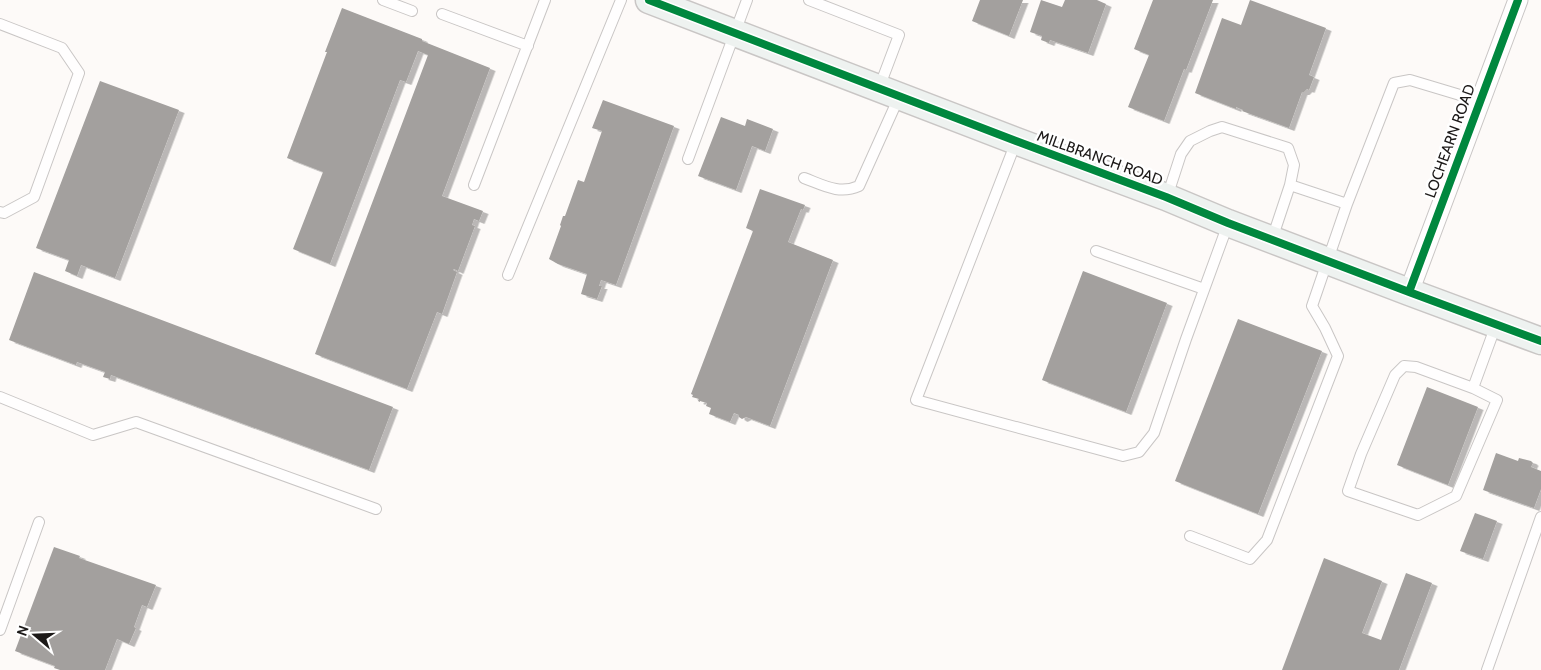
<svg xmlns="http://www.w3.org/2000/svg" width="1541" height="670" font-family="Cabin,sans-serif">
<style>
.building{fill:#a3a09e;filter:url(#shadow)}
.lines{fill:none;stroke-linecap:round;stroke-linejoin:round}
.service-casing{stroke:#c9c6c5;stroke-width:12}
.minor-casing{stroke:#c9c6c5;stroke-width:21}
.secondary-casing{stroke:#c9c6c5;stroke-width:29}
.service{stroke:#fffefe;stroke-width:10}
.minor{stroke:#fffefe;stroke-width:19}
.secondary{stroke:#eef2f0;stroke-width:26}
.cycleway-casing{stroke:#fff;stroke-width:11}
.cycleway{stroke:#00873e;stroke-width:8}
.labels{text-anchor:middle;stroke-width:5;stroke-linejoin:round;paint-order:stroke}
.street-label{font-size:15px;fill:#1c1918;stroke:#fff}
</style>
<defs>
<filter id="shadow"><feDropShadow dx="5.5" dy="3" stdDeviation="0" flood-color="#0004"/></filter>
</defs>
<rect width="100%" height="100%" fill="#fdfaf8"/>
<path class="building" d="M 980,0 L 1023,0 L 1009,36 L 972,21 Z
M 1041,0 L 1062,7 L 1065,0 L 1097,0 L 1106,4 L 1088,53 L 1050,40 L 1049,43 L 1041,40 L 1042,36 L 1030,32 Z
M 1153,0 L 1213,0 L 1186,70 L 1184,69 L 1164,121 L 1128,107 L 1149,55 L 1134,49 Z
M 1250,0 L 1326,28 L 1309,75 L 1314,77 L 1309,90 L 1307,89 L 1304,92 L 1302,92 L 1289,128 L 1242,111 L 1243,110 L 1236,107 L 1236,109 L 1195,93 L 1222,18 L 1241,25 Z
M 342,8 L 422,39 L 422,41 L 490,68 L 442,196 L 483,211 L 479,221 L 474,219 L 472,225 L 475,226 L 458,271 L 454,269 L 453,270 L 457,272 L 442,314 L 437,312 L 407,389 L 315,354 L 428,55 L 418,51 L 406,82 L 400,80 L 330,264 L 293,249 L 323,172 L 287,158 L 327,52 L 325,52 Z
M 100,81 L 179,110 L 115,278 L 81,265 L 77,276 L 65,271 L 69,260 L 36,248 Z
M 603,100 L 674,126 L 616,285 L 601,280 L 599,286 L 602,286 L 597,299 L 581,294 L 587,274 L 558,264 L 549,259 L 561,226 L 560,225 L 563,216 L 565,216 L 578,180 L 584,182 L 602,131 L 592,128 Z
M 721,117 L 745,126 L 747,119 L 773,129 L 765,151 L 752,146 L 736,190 L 698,176 Z
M 760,189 L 805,205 L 803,210 L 801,209 L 788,242 L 833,260 L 770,426 L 746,417 L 742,419 L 739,417 L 739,415 L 734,413 L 730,422 L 709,414 L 711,408 L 706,406 L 707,403 L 700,401 L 700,402 L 698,401 L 699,399 L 692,397 L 693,395 L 691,394 L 753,231 L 746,228 Z
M 1083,271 L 1167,303 L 1126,412 L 1042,380 Z
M 34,272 L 393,407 L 369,470 L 111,375 L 110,379 L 103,377 L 105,372 L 77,362 L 76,365 L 9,340 Z
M 1238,319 L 1322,351 L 1258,514 L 1175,481 Z
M 1427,387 L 1478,407 L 1448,485 L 1397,465 Z
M 1496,453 L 1518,461 L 1519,458 L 1531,461 L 1533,463 L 1531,467 L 1541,471 L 1541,489 L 1534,508 L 1483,490 Z
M 1475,513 L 1497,521 L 1483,559 L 1460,551 Z
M 54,547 L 80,556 L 79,558 L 156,585 L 147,607 L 142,605 L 134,627 L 136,628 L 129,644 L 117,639 L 105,670 L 60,670 L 54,668 L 55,666 L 15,651 Z
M 1324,558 L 1382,581 L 1362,633 L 1381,640 L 1406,573 L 1432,583 L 1399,670 L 1282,670 Z"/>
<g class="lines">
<defs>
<path id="service" d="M 383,0 L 412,11
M 809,0 L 899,35 L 879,88
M 442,14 L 528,46
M 0,24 L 62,48 L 79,73 L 34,197 L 4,213 L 0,212
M 1016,142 L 916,400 L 1123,456 L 1139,452 L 1154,433 L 1186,339 L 1228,224
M 688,159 L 747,0
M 804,178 C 823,185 839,195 859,186 L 899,97
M 474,185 L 545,0
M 1290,185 L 1347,204
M 1167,197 L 1181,154 L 1190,141 L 1210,131 L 1222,127 L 1288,148 L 1294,165 L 1290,185 L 1272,239
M 1096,251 L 1204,289
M 508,275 L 621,0
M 1473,388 L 1497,400 L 1456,496 L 1418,515 L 1348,491 L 1361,454 L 1395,375 L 1404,366 L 1416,367 L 1473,388 L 1496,325
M 0,397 L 93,435 L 136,422 L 376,509
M 1190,536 L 1250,559 L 1267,540 L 1338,356 L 1325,328 L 1312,306 L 1347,204 L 1394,83 L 1410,80 L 1480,101
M 0,630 L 39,522
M 1487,670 L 1541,517"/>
<path id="minor" d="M 1409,292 L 1518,0"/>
<path id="secondary" d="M 649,0 L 1016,141 L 1166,197 L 1228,223 L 1409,292 L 1541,341"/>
</defs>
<use href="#service" class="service-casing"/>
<use href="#minor" class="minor-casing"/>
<use href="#secondary" class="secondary-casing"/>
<use href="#service" class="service"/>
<use href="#minor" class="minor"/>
<use href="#secondary" class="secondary"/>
<defs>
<path id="cycleway" d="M 649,0 L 1016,141 L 1166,197 L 1228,223 L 1409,292 L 1541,341
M 1409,292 L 1518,0"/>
</defs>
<use href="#cycleway" class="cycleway-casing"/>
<use href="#cycleway" class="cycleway"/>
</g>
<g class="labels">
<g class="street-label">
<text transform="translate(1450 141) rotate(-70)" y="5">LOCHEARN ROAD</text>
<text transform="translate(1100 158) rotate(20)" y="5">MILLBRANCH ROAD</text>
</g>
</g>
<g transform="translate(35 635) rotate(289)" stroke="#ffffff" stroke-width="4" paint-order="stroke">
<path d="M0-4L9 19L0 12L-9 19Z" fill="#1c1918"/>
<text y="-8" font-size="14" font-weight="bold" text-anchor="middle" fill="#1c1918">N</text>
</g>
</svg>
